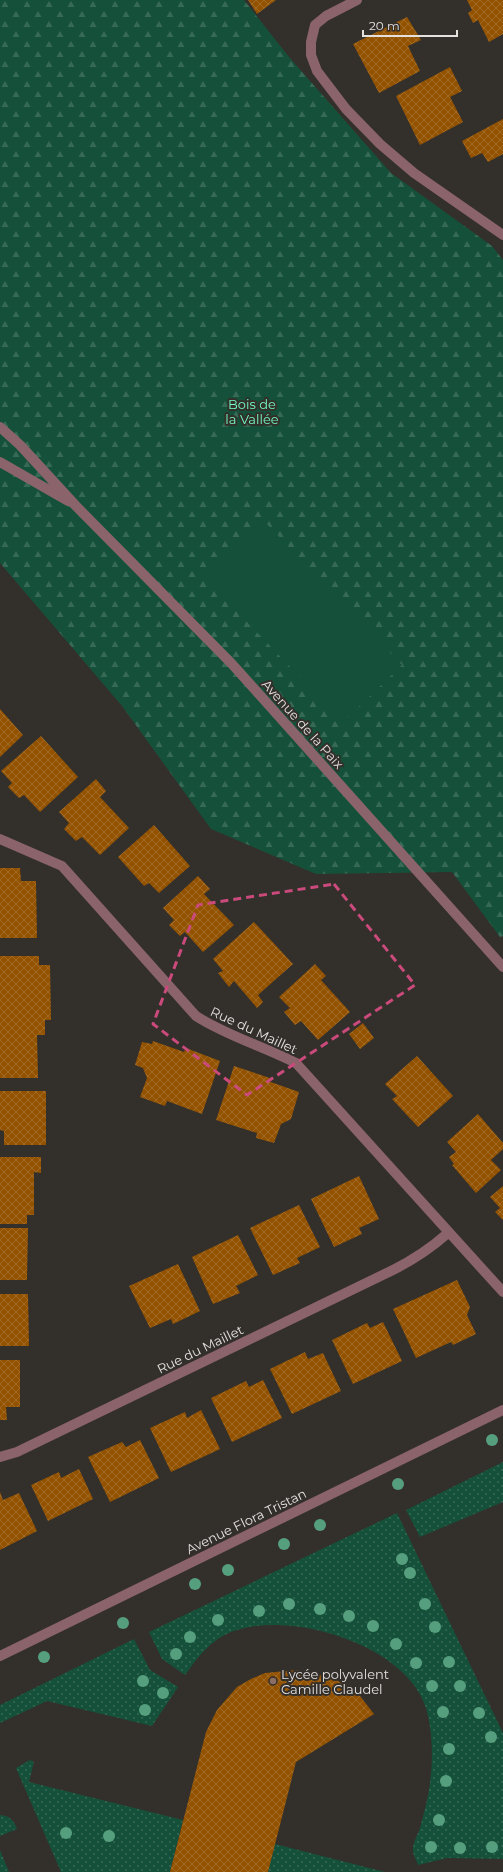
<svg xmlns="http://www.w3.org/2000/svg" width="503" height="1872" font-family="Montserrat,sans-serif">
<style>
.green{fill:url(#green-dots)}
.forest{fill:url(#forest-firs)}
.pitch{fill:#15513a}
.building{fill:url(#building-cross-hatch)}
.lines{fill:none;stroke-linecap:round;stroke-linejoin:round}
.minor{stroke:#8a636b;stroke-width:10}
.tree{fill:#569f7e}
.marked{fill:none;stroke:#ca4a7c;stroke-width:3;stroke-dasharray:8 5;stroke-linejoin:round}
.education-dot{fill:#8d6e63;stroke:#332f2b;stroke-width:1.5}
.labels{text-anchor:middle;stroke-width:4;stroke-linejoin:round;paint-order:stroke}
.park-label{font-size:13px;fill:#73fbc1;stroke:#332f2b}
.street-label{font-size:13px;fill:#e4e1df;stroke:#332f2b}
.poi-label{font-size:13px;fill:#e4e1df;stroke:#332f2b;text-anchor:start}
</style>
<defs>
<pattern id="green-dots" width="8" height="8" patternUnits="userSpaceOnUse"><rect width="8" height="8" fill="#15513a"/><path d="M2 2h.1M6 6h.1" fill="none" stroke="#376a56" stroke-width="1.8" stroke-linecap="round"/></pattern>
<pattern id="forest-firs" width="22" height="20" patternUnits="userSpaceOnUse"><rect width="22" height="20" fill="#15513a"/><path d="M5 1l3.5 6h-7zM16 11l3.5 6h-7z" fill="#376a56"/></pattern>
<pattern id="building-cross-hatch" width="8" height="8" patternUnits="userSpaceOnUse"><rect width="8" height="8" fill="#925200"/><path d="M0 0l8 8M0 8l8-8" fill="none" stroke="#a16b25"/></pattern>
</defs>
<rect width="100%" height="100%" fill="#332f2b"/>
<path class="green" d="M 503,1462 L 503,1502 L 420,1537 L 406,1510 Z
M 397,1513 L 503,1733 L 503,1859 L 447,1858 L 418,1865 C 417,1861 413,1855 413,1851 C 412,1844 418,1834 420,1828 C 424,1813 428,1798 430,1783 C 433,1758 433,1733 426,1708 C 407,1645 291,1610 234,1631 C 211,1639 199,1656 185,1675 L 162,1659 L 149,1632 Z
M 134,1639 L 150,1670 L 178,1687 L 152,1726 L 47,1701 L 0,1723 L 0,1705 Z
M 30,1760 L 34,1762 L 29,1782 L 183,1820 L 170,1872 L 61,1872 L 16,1768 Z
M 0,1815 C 10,1816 14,1820 17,1829 L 0,1836 Z
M 275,1844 L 385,1872 L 268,1872 Z
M 0,1850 L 9,1872 L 0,1872 Z"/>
<path class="forest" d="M 0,0 L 244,0 L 289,57 L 391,173 L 492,246 L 503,260 L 503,936 L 500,937 L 452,872 L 316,874 L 211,829 L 122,706 L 0,563 Z"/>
<path class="pitch" d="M 263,520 L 402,665 L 343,722 L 204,577 Z"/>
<path class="building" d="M 248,0 L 276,0 L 257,14 Z
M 467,0 L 503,0 L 503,34 L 489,42 L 478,20 L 473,23 L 468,13 L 472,10 Z
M 407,17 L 421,40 L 408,46 L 420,71 L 379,93 L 353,44 Z
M 450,67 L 462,91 L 450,97 L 463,122 L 420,145 L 396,96 Z
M 503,119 L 503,154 L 488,162 L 482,153 L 471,158 L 462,141 Z
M 0,709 L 23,735 L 0,757 Z
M 41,736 L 78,777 L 40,812 L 24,795 L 19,798 L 8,787 L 12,783 L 1,771 Z
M 96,779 L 106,791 L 100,797 L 129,828 L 100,855 L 82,837 L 76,841 L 64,829 L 69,823 L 59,812 Z
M 154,825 L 190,866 L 159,893 L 149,883 L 144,886 L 118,857 Z
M 0,868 L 20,868 L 21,881 L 36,881 L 37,938 L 0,938 Z
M 198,876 L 210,889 L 204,894 L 234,925 L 203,952 L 185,932 L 180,936 L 169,925 L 174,920 L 163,908 Z
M 254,922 L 293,964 L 258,995 L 263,1002 L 257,1008 L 234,981 L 229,987 L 218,973 L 223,971 L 213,959 Z
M 0,956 L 39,956 L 39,965 L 50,965 L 51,1020 L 45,1020 L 45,1035 L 37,1035 L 38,1078 L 0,1078 Z
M 315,964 L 326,976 L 321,980 L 350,1012 L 318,1040 L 301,1021 L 295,1025 L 284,1012 L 290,1008 L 279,997 Z
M 363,1023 L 374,1038 L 360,1049 L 349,1034 Z
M 153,1041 L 184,1052 L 186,1048 L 220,1061 L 202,1114 L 167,1101 L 165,1106 L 140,1097 L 147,1078 L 143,1068 L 135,1065 L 142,1042 L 152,1044 Z
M 417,1056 L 453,1096 L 418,1127 L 392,1099 L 397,1096 L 385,1084 Z
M 234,1066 L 270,1078 L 268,1081 L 299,1092 L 291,1119 L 281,1124 L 274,1143 L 256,1138 L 257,1133 L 216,1120 Z
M 0,1091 L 46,1091 L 46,1145 L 4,1145 L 4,1131 L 0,1130 Z
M 478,1114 L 503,1143 L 503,1149 L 491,1160 L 501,1170 L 476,1193 L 452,1165 L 454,1164 L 449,1157 L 456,1152 L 447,1142 Z
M 0,1157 L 41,1157 L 41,1173 L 34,1172 L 34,1215 L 27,1215 L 27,1224 L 0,1224 Z
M 359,1176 L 379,1219 L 359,1228 L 362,1234 L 334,1247 L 311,1199 Z
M 503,1186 L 503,1220 L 495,1212 L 500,1208 L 490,1197 Z
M 299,1205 L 320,1247 L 297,1258 L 300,1263 L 273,1275 L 250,1228 Z
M 0,1228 L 28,1228 L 27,1280 L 0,1280 Z
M 238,1235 L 258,1275 L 236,1286 L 240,1293 L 213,1304 L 192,1257 Z
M 178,1264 L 200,1311 L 173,1324 L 171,1319 L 150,1328 L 129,1286 Z
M 457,1280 L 470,1307 L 467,1315 L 476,1334 L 453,1345 L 451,1342 L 416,1358 L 393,1309 Z
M 0,1294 L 28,1294 L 29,1346 L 0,1346 Z
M 383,1322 L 402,1361 L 353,1384 L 332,1340 L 367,1323 L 370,1328 Z
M 305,1352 L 308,1359 L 323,1353 L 341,1391 L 292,1414 L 270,1369 Z
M 0,1360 L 20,1360 L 20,1407 L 6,1407 L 7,1420 L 0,1420 Z
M 263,1380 L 282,1418 L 232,1442 L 211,1398 L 246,1381 L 249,1387 Z
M 201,1410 L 220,1449 L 171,1472 L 150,1428 L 185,1412 L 187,1418 Z
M 140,1440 L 159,1478 L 110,1502 L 88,1457 L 122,1442 L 126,1447 Z
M 79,1469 L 93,1499 L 48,1521 L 31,1485 L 59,1472 L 61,1478 Z
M 0,1492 L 3,1500 L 19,1493 L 37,1531 L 0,1550 Z
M 296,1670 L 328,1677 L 345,1684 L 360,1696 L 374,1714 L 296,1762 L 268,1872 L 170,1872 L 206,1732 L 217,1710 L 237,1687 L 251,1679 L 265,1673 Z"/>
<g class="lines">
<path class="minor" d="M 357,0 L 326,16 L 315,25 L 311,42 L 311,55 L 317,71 L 346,109 L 380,144 L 414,173 L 503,235
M 0,427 L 20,445 L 76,506 L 232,664 L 503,967
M 0,462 L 68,501
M 0,839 L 62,866 L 196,1016 C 227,1036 263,1046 296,1063 L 503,1292
M 0,1457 L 17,1452 L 393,1270 C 413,1260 431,1248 448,1233
M 0,1656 L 503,1410"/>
</g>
<g class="tree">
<circle cx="492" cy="1440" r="6"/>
<circle cx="398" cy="1484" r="6"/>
<circle cx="320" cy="1525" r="6"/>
<circle cx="284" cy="1544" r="6"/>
<circle cx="402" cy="1559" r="6"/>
<circle cx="228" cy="1570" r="6"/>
<circle cx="410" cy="1573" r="6"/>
<circle cx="195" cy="1584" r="6"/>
<circle cx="289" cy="1604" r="6"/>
<circle cx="425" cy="1604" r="6"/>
<circle cx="320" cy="1609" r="6"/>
<circle cx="259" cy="1611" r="6"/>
<circle cx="349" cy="1616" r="6"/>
<circle cx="218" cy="1620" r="6"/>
<circle cx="123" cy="1623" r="6"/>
<circle cx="373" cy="1626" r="6"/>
<circle cx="435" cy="1627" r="6"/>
<circle cx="190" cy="1637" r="6"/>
<circle cx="396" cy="1644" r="6"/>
<circle cx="176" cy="1654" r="6"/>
<circle cx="44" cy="1657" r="6"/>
<circle cx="449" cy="1662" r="6"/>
<circle cx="416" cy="1663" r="6"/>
<circle cx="143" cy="1681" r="6"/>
<circle cx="432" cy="1686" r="6"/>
<circle cx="460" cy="1686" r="6"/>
<circle cx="163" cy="1693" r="6"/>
<circle cx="145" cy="1710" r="6"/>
<circle cx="443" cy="1712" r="6"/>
<circle cx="479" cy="1713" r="6"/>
<circle cx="491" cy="1737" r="6"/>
<circle cx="449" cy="1749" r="6"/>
<circle cx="446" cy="1781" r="6"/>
<circle cx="439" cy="1820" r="6"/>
<circle cx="66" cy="1833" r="6"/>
<circle cx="109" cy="1836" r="6"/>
<circle cx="431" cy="1847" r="6"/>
<circle cx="492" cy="1847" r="6"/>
<circle cx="460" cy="1848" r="6"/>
</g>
<path class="marked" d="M 334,884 L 415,985 L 247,1095 L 153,1024 L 198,905 Z"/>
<circle class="education-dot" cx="273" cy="1681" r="4"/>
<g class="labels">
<g class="park-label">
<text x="252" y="409">Bois de<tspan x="252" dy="15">la Vallée</tspan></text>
</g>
<g class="street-label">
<text transform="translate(303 724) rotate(48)" y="5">Avenue de la Paix</text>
<text transform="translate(254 1030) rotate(25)" y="5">Rue du Maillet</text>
<text transform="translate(200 1349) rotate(-26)" y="5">Rue du Maillet</text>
<text transform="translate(246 1521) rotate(-26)" y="5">Avenue Flora Tristan</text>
</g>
<g class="poi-label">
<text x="281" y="1679">Lycée polyvalent<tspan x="281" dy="15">Camille Claudel</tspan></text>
</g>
</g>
<path d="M363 30v6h94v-6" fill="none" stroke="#e4e1df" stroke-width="2"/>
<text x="369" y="30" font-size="12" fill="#e4e1df" stroke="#332f2b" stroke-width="3" paint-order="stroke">20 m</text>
</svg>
